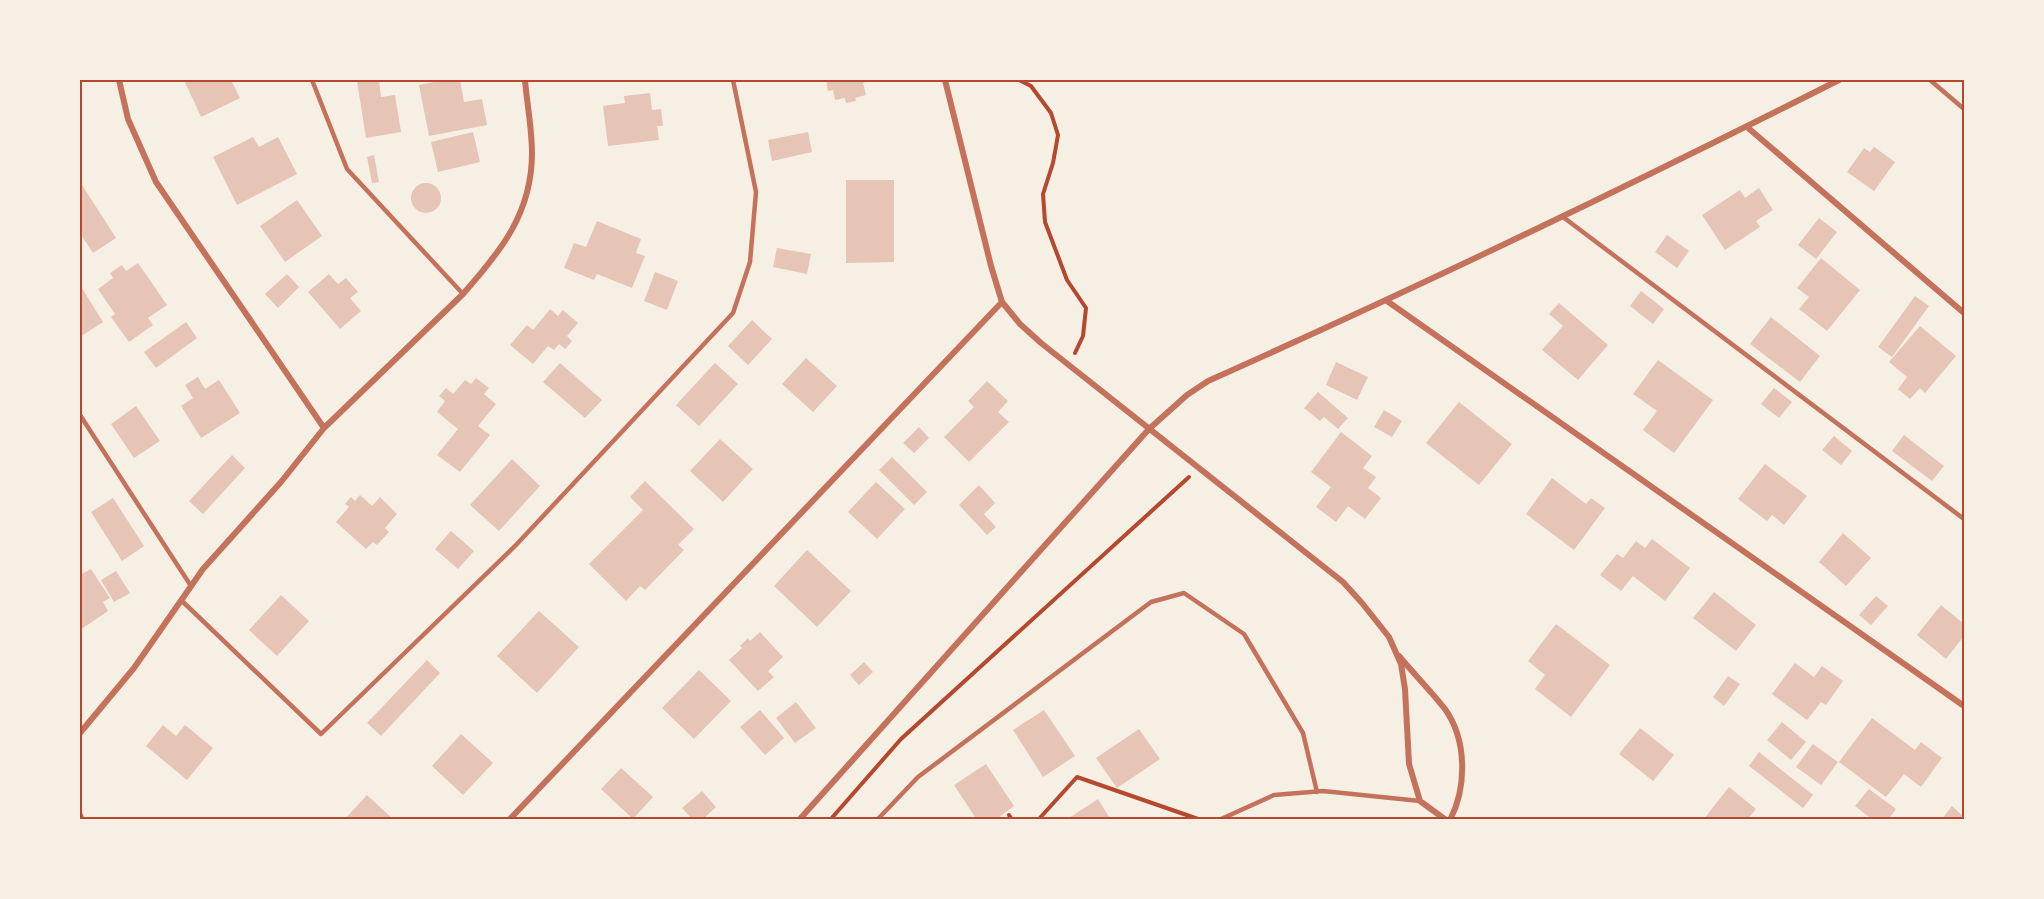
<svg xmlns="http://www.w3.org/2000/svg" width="2044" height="899" font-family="Raleway,sans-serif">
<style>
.building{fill:#e6c5b7}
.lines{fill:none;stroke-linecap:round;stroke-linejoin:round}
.path{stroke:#b5482f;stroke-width:4}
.service{stroke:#c5725c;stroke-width:4.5}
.minor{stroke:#c5725c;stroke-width:6}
.neatline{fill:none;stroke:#b5482f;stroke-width:2}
</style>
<rect width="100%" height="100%" fill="#f6efe4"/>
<path class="building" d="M 184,80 L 231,80 L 240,98 L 201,117 Z
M 369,80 L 379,80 L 381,97 L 395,95 L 401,132 L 366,138 L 357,81 Z
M 444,80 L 460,80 L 464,102 L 482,99 L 487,125 L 429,136 L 419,85 Z
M 826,80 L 868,80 L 868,81 L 863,83 L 866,95 L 855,98 L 856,101 L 846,103 L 845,98 L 835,100 L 833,90 L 828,91 Z
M 650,93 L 652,110 L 661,109 L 663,126 L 657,126 L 659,140 L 608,146 L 603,106 L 625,103 L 624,96 Z
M 473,132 L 480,162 L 438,172 L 431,142 Z
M 808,132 L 812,152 L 772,161 L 768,140 Z
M 253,137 L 259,147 L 278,137 L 297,174 L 237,205 L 213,157 Z
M 1874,147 L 1895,162 L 1874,191 L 1847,172 L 1864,148 L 1870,152 Z
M 374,155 L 379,182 L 372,183 L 367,157 Z
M 846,180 L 894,180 L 894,262 L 846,263 Z
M411 198a15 15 0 1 1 30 0a15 15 0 1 1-30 0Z
M 82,185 L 116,238 L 93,253 L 80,233 L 80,186 Z
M 1759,188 L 1773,210 L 1756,221 L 1760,227 L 1725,250 L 1702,215 L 1740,190 L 1745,198 Z
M 297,200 L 322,236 L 285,262 L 260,226 Z
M 1819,218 L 1837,232 L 1816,259 L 1798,245 Z
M 597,221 L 641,239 L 636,253 L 645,256 L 632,288 L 597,274 L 594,280 L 564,268 L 574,243 L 586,247 Z
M 1667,235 L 1689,251 L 1677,268 L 1655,252 Z
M 777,248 L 811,254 L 807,274 L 773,267 Z
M 1821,258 L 1860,290 L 1827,331 L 1799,309 L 1809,297 L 1797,288 Z
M 138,263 L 167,305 L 148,318 L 153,325 L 129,342 L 111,317 L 115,314 L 98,289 L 113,278 L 110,273 L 122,265 L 126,271 Z
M 655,272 L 678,281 L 667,310 L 644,301 Z
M 287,274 L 299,287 L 278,308 L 265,294 Z
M 329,274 L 338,284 L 346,278 L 358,292 L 350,298 L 361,311 L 340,329 L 308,292 Z
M 80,285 L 103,322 L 80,337 Z
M 1641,291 L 1664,309 L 1653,324 L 1630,306 Z
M 1915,296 L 1929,306 L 1892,357 L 1878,347 Z
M 1559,303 L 1608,345 L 1578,380 L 1542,350 L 1563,326 L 1549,314 Z
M 550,309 L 558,316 L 563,310 L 578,323 L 567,336 L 572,341 L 565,349 L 559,344 L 554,350 L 548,346 L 533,364 L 510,345 L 527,325 L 533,330 Z
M 1771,317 L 1820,356 L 1800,382 L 1750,344 Z
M 752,320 L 772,339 L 748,365 L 728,346 Z
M 186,322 L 197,338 L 156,368 L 144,352 Z
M 1920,326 L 1956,356 L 1925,393 L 1920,388 L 1910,399 L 1898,389 L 1907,377 L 1889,362 Z
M 806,358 L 837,386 L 813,412 L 782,384 Z
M 1658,360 L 1713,400 L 1674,453 L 1643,430 L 1657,411 L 1633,394 Z
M 1336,362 L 1368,377 L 1357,400 L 1326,385 Z
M 560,363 L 602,400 L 585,418 L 543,382 Z
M 715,363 L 738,384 L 699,426 L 676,405 Z
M 198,377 L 205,389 L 219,380 L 240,413 L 201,438 L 181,406 L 193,398 L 185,385 Z
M 476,378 L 489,388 L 484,394 L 496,404 L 478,426 L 490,435 L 460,472 L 437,455 L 458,429 L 437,412 L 445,401 L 439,396 L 446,388 L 453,394 L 465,380 L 471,384 Z
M 987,381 L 1008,401 L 998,412 L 1009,422 L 969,462 L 944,437 L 974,407 L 968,401 Z
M 1774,388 L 1792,402 L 1779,418 L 1761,404 Z
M 1318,392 L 1348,418 L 1338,429 L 1324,417 L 1320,421 L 1304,408 Z
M 1459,402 L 1512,444 L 1479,485 L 1426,443 Z
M 136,406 L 160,441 L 134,458 L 111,424 Z
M 1384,410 L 1402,421 L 1392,437 L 1374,427 Z
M 919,427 L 929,438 L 914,453 L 903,443 Z
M 1341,432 L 1372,456 L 1363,468 L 1376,477 L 1368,488 L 1381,498 L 1365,519 L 1348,506 L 1336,522 L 1316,507 L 1331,487 L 1311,472 Z
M 1904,435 L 1944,466 L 1932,481 L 1892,451 Z
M 1834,436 L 1852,451 L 1841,465 L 1822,450 Z
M 720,439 L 753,469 L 723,502 L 690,471 Z
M 232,455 L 245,468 L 203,514 L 189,501 Z
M 892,457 L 927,492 L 914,505 L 879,470 Z
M 512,459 L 540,486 L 499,531 L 470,505 Z
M 1765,464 L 1807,496 L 1784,525 L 1772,515 L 1767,521 L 1738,499 Z
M 1552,478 L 1586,504 L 1591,498 L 1605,508 L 1574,550 L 1526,514 Z
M 645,481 L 694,529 L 678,545 L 684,550 L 645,590 L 640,586 L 626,601 L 589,564 L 643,510 L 630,497 Z
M 876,482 L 905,509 L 877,539 L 848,512 Z
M 979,485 L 995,503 L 984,514 L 996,527 L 987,535 L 959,505 Z
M 360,495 L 372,506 L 380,497 L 397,514 L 385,528 L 389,532 L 377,545 L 373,542 L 366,549 L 336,522 L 349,507 L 345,504 L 351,497 L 355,501 Z
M 113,498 L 144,546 L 122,561 L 91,512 Z
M 451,531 L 474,551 L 458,569 L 435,549 Z
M 1843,533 L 1871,558 L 1846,586 L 1819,562 Z
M 1652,539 L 1690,568 L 1665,601 L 1633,576 L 1621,591 L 1600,575 L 1617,554 L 1623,558 L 1636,541 L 1645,548 Z
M 807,550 L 851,591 L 817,627 L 774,586 Z
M 91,569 L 110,598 L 103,602 L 108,611 L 80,630 L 80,570 L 82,574 Z
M 116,571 L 130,593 L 114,602 L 101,580 Z
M 1714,592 L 1756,625 L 1736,651 L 1693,618 Z
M 281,595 L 309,621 L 277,656 L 249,630 Z
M 1876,596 L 1888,606 L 1871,625 L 1859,615 Z
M 1941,605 L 1964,624 L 1964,636 L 1946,659 L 1917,635 Z
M 539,611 L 579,647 L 537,693 L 497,656 Z
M 1556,624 L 1610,665 L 1571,717 L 1535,689 L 1545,675 L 1528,661 Z
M 760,632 L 783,657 L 768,671 L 774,677 L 758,691 L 729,660 L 742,648 L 740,646 L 748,638 L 750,641 Z
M 427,660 L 440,673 L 381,736 L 367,723 Z
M 864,662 L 873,672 L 859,685 L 850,675 Z
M 1795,663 L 1814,677 L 1822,666 L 1843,681 L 1826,705 L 1821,702 L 1807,720 L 1772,694 Z
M 699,670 L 731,701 L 694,739 L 662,708 Z
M 1728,676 L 1740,684 L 1724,706 L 1713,697 Z
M 796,702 L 816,728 L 795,743 L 776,718 Z
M 760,710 L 784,738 L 765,755 L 740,727 Z
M 1044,710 L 1075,756 L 1043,777 L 1013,730 Z
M 1872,718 L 1915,750 L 1921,742 L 1942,758 L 1921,787 L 1904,774 L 1886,797 L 1839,762 Z
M 1782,722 L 1806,742 L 1791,760 L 1767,740 Z
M 163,725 L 176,736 L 185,725 L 213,748 L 187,780 L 146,746 Z
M 1640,728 L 1674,755 L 1653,781 L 1619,754 Z
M 1139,729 L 1160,759 L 1117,788 L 1096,758 Z
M 461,734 L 493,763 L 463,795 L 432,766 Z
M 1813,744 L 1838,762 L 1821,785 L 1796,767 Z
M 1759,752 L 1813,795 L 1803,808 L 1749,766 Z
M 986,764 L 1014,806 L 995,820 L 977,820 L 954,785 Z
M 621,768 L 653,797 L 633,819 L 601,789 Z
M 1729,787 L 1756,809 L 1747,820 L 1703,820 Z
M 1869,789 L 1896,809 L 1888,820 L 1873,820 L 1855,806 Z
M 702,791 L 716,807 L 702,820 L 693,820 L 682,808 Z
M 367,795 L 394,820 L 344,820 Z
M 1098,799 L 1111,820 L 1066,820 Z
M 1952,806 L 1964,817 L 1964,820 L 1941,820 Z"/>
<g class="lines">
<path class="path" d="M 1019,80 L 1031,86 L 1051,113 L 1058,135 L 1053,163 L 1043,194 L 1045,222 L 1067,280 L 1086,308 L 1083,336 L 1075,353
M 1009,815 L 1012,820
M 830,820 L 901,739 L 1189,477
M 1038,820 L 1077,777 L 1201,820"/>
<path class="service" d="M 312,80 L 347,169 L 463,294
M 1930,80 L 1964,109
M 1563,217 L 1964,519
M 80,415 L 191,586
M 181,600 L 321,734 L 516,545 L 733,313 L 750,262 L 756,192 L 733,80
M 877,820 L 918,777 L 1151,602 L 1184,593 L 1244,634 L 1303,733 L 1317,792
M 1219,820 L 1274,795 L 1323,791 L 1420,801"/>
<path class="minor" d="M 119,80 L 128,119 L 156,182 L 324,428
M 945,80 L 991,266 L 1002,302 L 1020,324 L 1041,343 L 1343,582 L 1362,603 L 1389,637 L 1401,664 L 1405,689 L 1409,764 L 1420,801 L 1446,820
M 1747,127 L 1964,313
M 1387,301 L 1964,706
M 1399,656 C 1414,674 1431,691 1445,709 C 1467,740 1467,787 1450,820
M 80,733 L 134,668 L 203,569 L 281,482 L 324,428 L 463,294 C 501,251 532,213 532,153 C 532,129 527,104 525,80
M 80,815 L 82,820
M 509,820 L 1002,302
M 799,820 L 1149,429 L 1187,395 L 1208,381 C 1421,286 1631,185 1839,80"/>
</g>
<rect width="2044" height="899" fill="none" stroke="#f6efe4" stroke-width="162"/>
<rect x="81" y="81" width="1882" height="737" class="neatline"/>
</svg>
